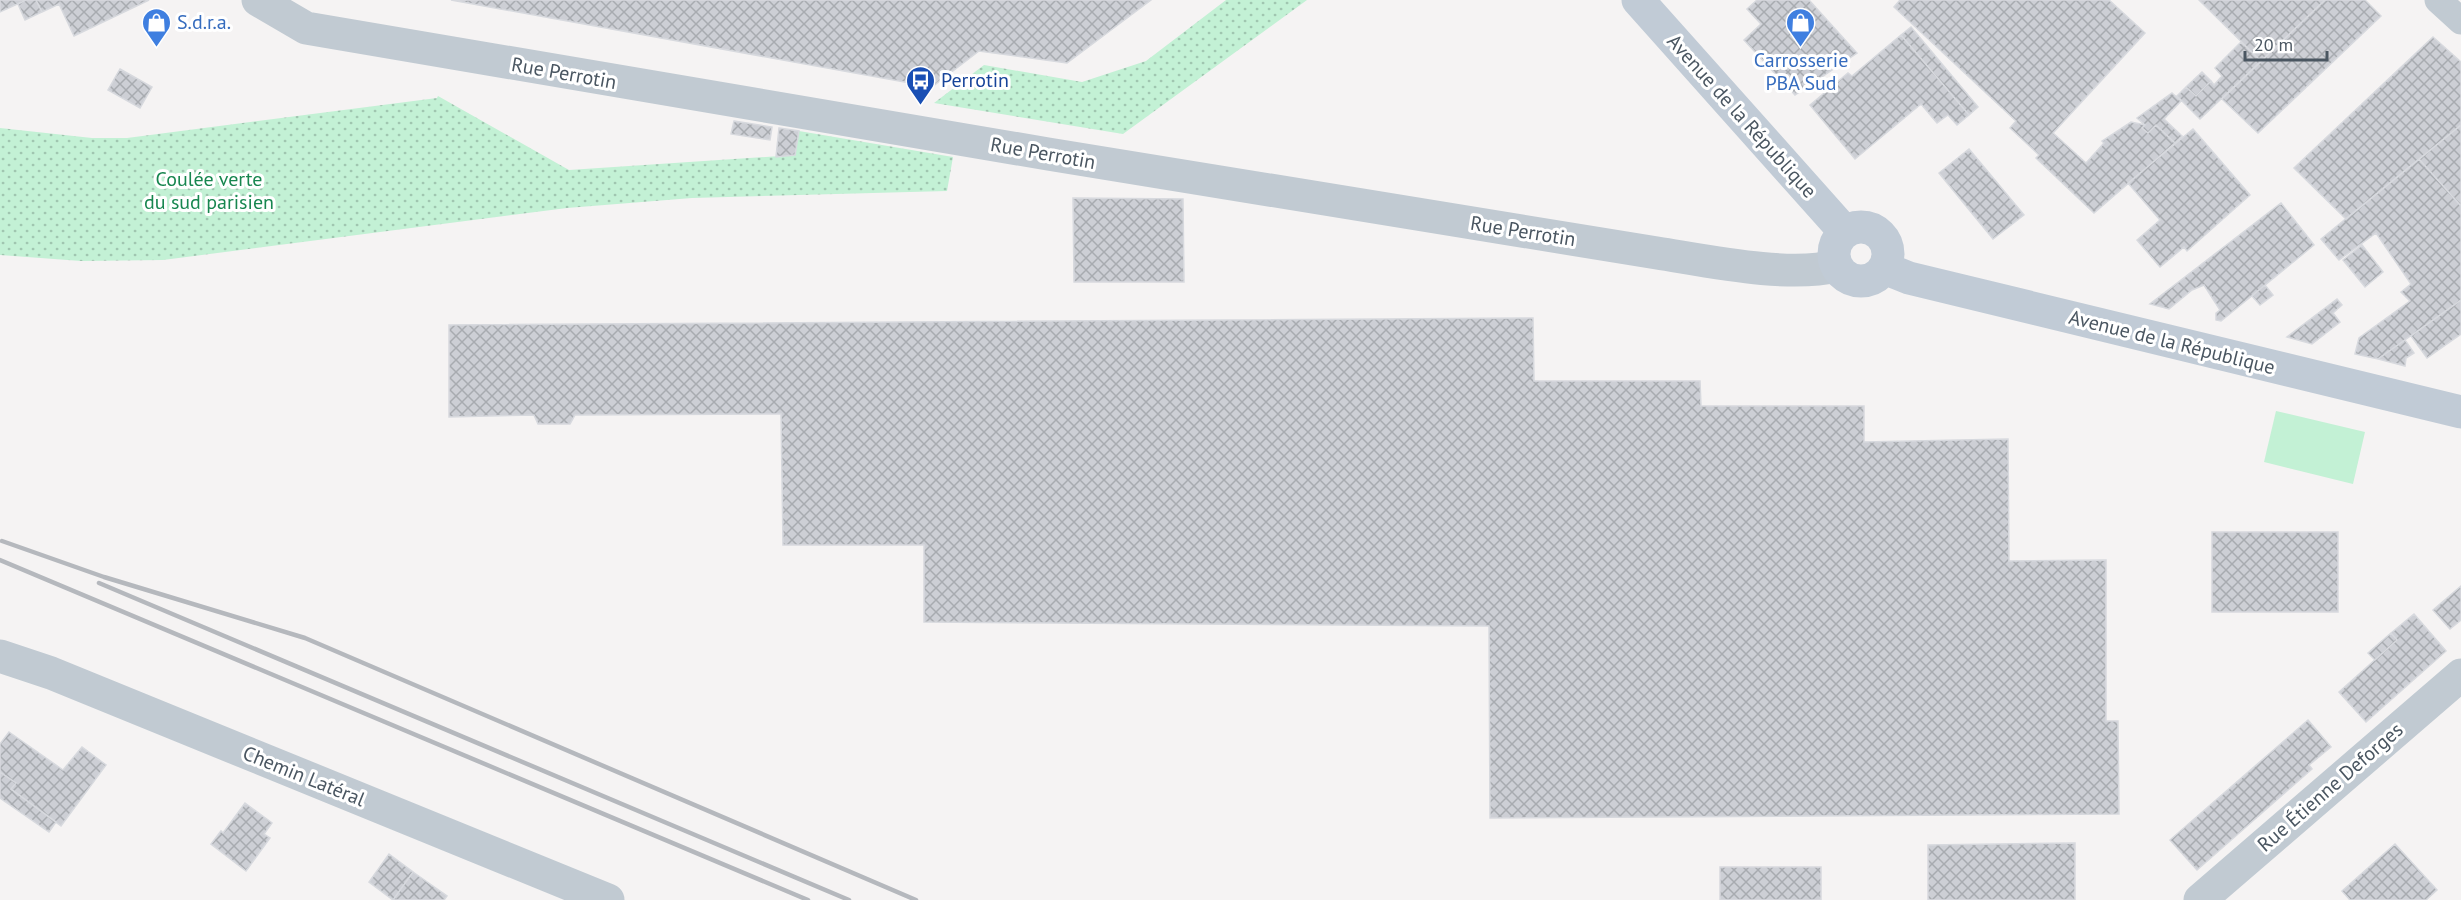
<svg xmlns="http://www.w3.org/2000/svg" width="2461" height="900" font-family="'PT Sans',sans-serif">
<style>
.park{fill:url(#park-dots)}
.pitch{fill:#c3f1d5}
.building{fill:url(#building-cross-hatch);stroke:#d7d9de;stroke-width:1.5}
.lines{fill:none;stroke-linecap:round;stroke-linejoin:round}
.minor{stroke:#c1cad2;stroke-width:27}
.tertiary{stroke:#c1cad2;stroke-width:33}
.secondary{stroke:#c1cbd6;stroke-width:33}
.rail{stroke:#b5b8bd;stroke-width:4.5}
.labels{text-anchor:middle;stroke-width:6;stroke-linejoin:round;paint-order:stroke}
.shop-label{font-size:20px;fill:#366cbe;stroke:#fff;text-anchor:start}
.street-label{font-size:20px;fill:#4a5661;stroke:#fff}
.transit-label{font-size:20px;fill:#164399;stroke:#fff;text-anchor:start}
.park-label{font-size:20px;fill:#17864f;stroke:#fff}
</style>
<defs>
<pattern id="park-dots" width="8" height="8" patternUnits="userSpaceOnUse" patternTransform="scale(1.5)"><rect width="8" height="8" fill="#c3f1d5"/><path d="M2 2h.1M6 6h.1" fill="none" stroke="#a0c6b0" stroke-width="1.8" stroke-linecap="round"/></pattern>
<pattern id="building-cross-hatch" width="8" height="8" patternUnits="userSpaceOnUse" patternTransform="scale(1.5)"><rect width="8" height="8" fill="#cdcfd5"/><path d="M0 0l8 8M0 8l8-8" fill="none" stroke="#a8abb0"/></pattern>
</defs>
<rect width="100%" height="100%" fill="#f5f3f3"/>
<path class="park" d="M 1226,0 L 1307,0 L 1123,134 L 934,103 L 984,65 L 1082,82 L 1146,61 Z
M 438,96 L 569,170 L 795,155 L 799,131 L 953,157 L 947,191 L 692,198 L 567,208 L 163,260 L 81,261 L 0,255 L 0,128 L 92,138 L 127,138 L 437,98 Z"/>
<path class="pitch" d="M 2276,411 L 2365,432 L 2353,484 L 2264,462 Z"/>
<path class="building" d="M 0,0 L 26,0 L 0,12 Z
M 26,0 L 36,0 L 42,12 L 25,20 L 18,4 Z
M 36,0 L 149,0 L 74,36 L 59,4 L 42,12 Z
M 451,0 L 1151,0 L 1067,63 L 979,51 L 932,87 Z
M 1757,0 L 1809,0 L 1857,53 L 1795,95 L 1744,40 L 1761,24 L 1747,9 Z
M 1900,0 L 2109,0 L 2145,33 L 2053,133 L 2086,163 L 2104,143 L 2102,141 L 2131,122 L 2145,125 L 2142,128 L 2148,133 L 2156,125 L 2175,143 L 2094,213 L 2036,158 L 2039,155 L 2010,128 L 2016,121 L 1894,7 Z
M 2199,0 L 2325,0 L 2261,61 Z
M 2325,0 L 2365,0 L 2381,16 L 2258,133 L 2222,99 Z
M 1911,27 L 1978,107 L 1969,115 L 1901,35 Z
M 1901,35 L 1969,115 L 1957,125 L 1948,115 L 1937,123 L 1921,104 L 1855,159 L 1810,105 L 1848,73 L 1852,76 Z
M 2433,37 L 2461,62 L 2461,125 L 2346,219 L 2294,168 Z
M 2241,42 L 2261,61 L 2200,119 L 2177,96 L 2186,87 L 2196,96 L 2211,81 L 2214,85 L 2222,76 L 2215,68 Z
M 120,69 L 152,87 L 140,108 L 108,90 Z
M 2202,72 L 2211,81 L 2196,96 L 2186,87 Z
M 2172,93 L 2181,101 L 2164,119 L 2182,136 L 2175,143 L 2156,125 L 2148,133 L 2142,128 L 2145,125 L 2137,118 Z
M 734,121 L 772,127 L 770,140 L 731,134 Z
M 2461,125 L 2461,206 L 2419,159 Z
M 779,128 L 799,131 L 795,155 L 776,157 Z
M 2193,129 L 2250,195 L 2187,251 L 2184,247 L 2160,267 L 2137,240 L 2160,220 L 2128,183 Z
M 1969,149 L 2024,215 L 1993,239 L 1939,173 Z
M 2419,159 L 2461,206 L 2461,300 L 2378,359 L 2355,354 L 2359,338 L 2410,301 L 2401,292 L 2411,284 L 2376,233 L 2339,260 L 2321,239 Z
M 1073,198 L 1183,199 L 1184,282 L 1074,282 Z
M 2281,203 L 2314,245 L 2221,321 L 2216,320 L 2216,313 L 2220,310 L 2204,285 L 2192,290 L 2169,309 L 2150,304 Z
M 2362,245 L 2383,272 L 2365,287 L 2343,260 Z
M 2265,285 L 2273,295 L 2260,305 L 2252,296 Z
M 2337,299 L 2342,305 L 2333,313 L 2340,322 L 2312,344 L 2287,337 Z
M 2461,300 L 2461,334 L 2427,358 L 2411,336 Z
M 1533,318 L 1534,381 L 1700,381 L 1701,406 L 1864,406 L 1864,442 L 2008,439 L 2009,561 L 2106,560 L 2106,721 L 2118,721 L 2119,814 L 1490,818 L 1489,626 L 924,622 L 924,545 L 783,545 L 781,414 L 575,415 L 570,424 L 538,424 L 534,415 L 449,417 L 449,325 Z
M 2405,340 L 2414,353 L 2406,358 L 2405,366 L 2378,359 Z
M 2212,532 L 2338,532 L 2338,612 L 2212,612 Z
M 2461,586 L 2461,620 L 2450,629 L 2433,610 Z
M 2414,614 L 2446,651 L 2366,722 L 2339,692 L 2397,640 L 2391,633 Z
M 2391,633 L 2397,640 L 2375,660 L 2368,653 Z
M 2308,720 L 2331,747 L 2309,765 L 2312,769 L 2197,870 L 2170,840 Z
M 9,732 L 63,770 L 82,747 L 106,765 L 61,826 L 11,789 L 16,783 L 0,772 L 0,744 Z
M 0,772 L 16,783 L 11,789 L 56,822 L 49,832 L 0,798 Z
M 245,803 L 272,823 L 264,834 L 270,838 L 246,871 L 211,844 L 221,831 L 223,833 Z
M 2075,843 L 2075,900 L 1928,900 L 1928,845 Z
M 2395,844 L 2437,890 L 2426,900 L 2350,900 L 2342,891 Z
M 389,854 L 413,872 L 393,900 L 369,882 Z
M 1720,867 L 1821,867 L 1821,900 L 1720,900 Z
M 413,872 L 447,896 L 444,900 L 393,900 Z"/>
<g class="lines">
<path class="minor" d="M 2438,0 L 2461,21"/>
<path class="tertiary" d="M 258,0 L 306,28 L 1048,154 L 1657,253 C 1708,261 1788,278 1836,266
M 0,656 L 51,673 L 608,900
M 2200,900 L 2461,675"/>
<path class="secondary" d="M 1638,0 L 1845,232
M1834 254a27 27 0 1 1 54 0a27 27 0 1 1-54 0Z
M 1884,268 L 1909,278 L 2461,412"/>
<path class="rail" d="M 2,541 L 104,577 L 305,638 L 916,900
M 0,560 L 808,900
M 99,583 L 849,900"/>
</g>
<defs>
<symbol id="shop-pin" viewBox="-11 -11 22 30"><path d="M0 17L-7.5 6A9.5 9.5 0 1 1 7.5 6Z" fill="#3f7fe0" stroke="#fff"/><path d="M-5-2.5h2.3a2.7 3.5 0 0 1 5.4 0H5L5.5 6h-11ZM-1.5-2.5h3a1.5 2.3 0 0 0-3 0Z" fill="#fff"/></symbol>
<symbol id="bus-pin" viewBox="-11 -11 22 30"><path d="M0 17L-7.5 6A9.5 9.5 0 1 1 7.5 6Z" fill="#1a4fb4" stroke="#fff"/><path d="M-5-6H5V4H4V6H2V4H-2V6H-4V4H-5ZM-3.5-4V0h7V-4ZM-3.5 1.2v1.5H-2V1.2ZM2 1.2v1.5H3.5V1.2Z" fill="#fff"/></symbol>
</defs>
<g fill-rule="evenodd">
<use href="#shop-pin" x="140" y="6" width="33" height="45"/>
<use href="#shop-pin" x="1784" y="6" width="33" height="45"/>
<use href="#bus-pin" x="904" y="64" width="33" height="45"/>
</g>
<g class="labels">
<g class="shop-label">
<text x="177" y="29">S.d.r.a.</text>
<text x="1801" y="67" text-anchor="middle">Carrosserie<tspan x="1801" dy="23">PBA Sud</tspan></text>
</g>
<g class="street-label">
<text transform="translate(564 73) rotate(10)" y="7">Rue Perrotin</text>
<text transform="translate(1742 116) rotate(48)" y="7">Avenue de la République</text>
<text transform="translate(1043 153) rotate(10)" y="7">Rue Perrotin</text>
<text transform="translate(1523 231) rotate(9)" y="7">Rue Perrotin</text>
<text transform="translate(2172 342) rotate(14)" y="7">Avenue de la République</text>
<text transform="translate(304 776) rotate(22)" y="7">Chemin Latéral</text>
<text transform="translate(2330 787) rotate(-41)" y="7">Rue Étienne Deforges</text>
</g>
<g class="transit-label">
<text x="941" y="87">Perrotin</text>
</g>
<g class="park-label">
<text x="209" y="186">Coulée verte<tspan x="209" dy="23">du sud parisien</tspan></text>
</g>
</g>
<path d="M2245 51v9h82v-9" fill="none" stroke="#4a5661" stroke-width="3"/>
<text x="2254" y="51" font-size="18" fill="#4a5661" stroke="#ffffff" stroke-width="4.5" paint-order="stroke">20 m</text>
</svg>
